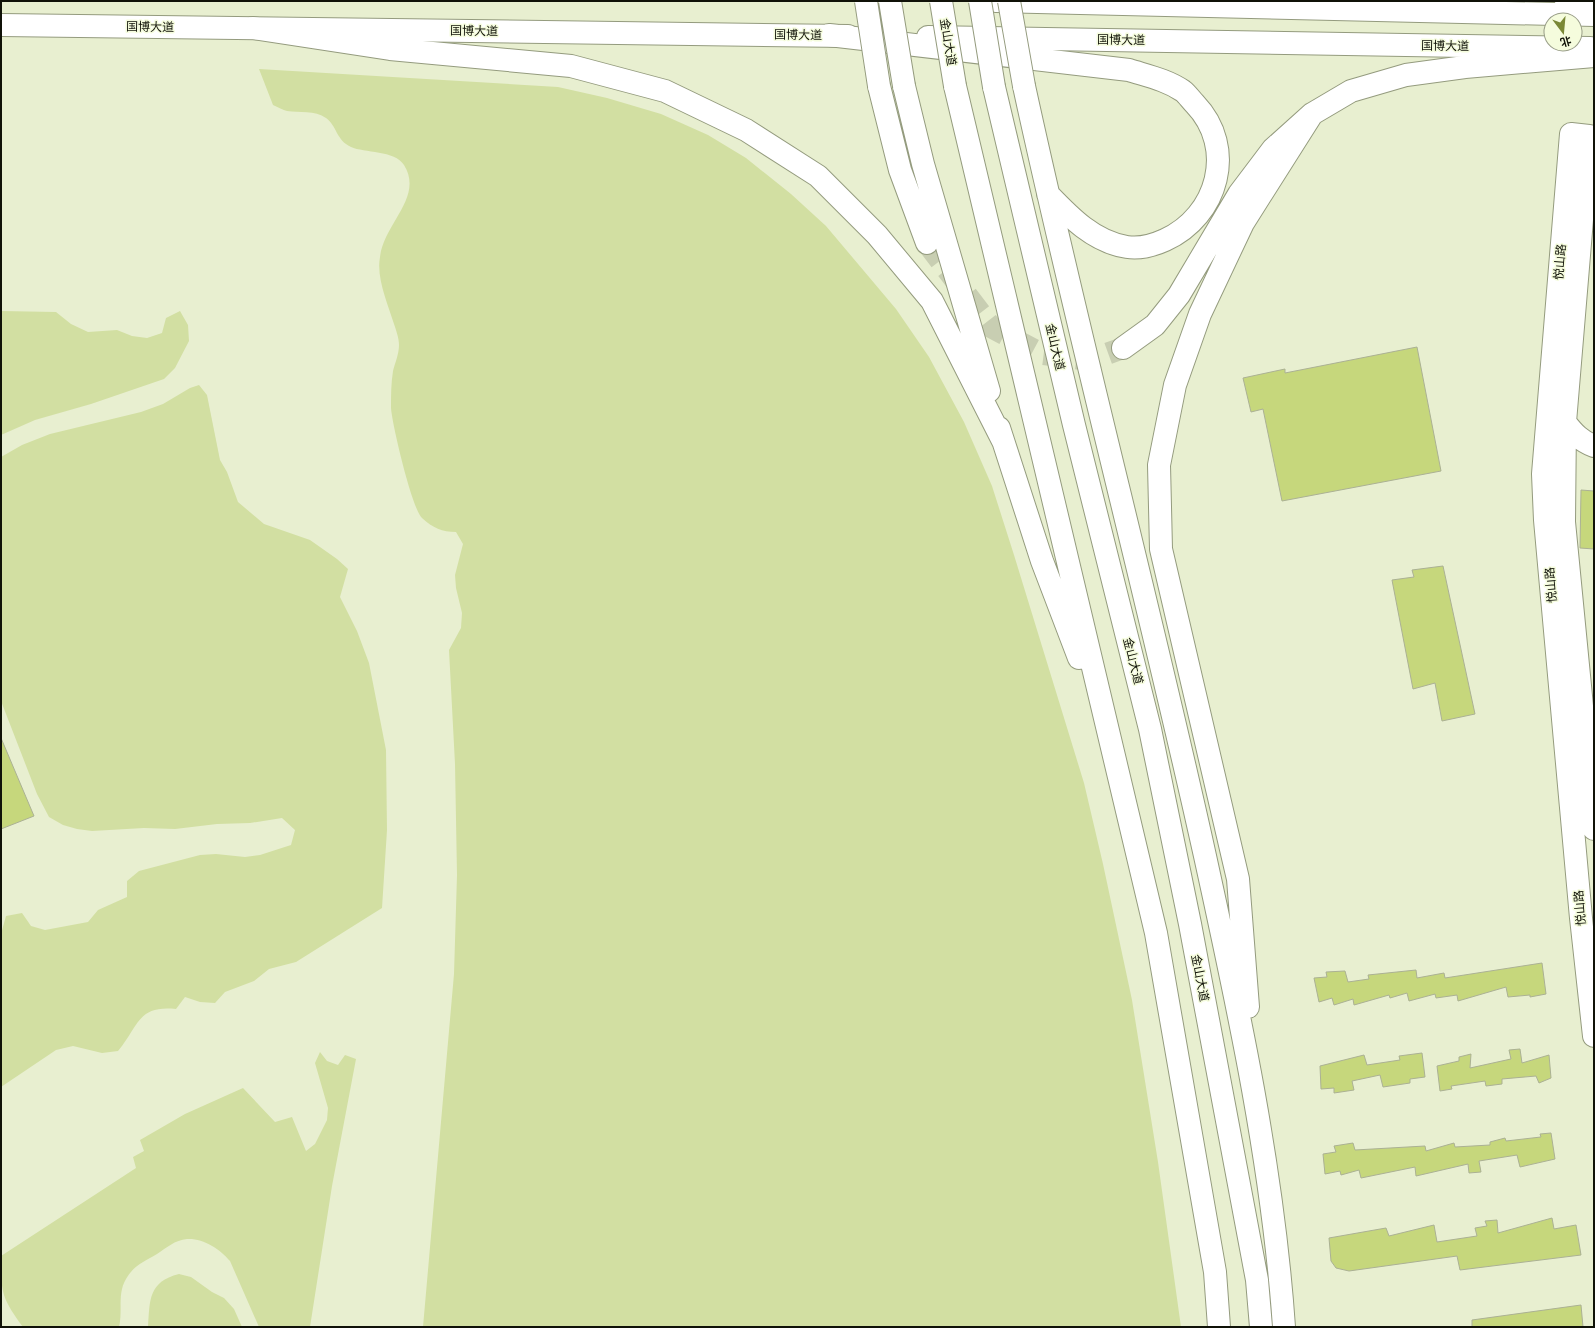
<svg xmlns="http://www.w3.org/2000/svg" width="1595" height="1328" viewBox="0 0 1595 1328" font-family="Jost,'Noto Sans SC',sans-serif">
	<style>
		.green { fill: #d2dfa2 }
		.building { fill: #c6d77c; stroke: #abb194 }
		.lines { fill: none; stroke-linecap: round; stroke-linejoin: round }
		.highway-tunnel { stroke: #c8ceb2; stroke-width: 22; stroke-dasharray: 22 11; stroke-linecap: butt }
		.secondary-casing { stroke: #949b7e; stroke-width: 24 }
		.primary-casing { stroke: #949b7e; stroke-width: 24 }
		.highway-casing { stroke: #949b7e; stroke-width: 24 }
		.secondary { stroke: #fff; stroke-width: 22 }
		.primary { stroke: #fff; stroke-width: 22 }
		.highway { stroke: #fff; stroke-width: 22 }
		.highway-bridge-casing { stroke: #949b7e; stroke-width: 24; stroke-linecap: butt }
		.highway-bridge { stroke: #fff; stroke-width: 22 }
		.labels { text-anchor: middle; stroke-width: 3; stroke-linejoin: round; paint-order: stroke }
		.street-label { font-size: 12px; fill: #101208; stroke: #f5fcdd }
	</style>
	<rect width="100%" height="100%" fill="#e8efd0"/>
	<path class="green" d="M 259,69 L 558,87 L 607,98 L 661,114 L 708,135 L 746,158 L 791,194 L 826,226 L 896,309 L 929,357 L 964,422 L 992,486 L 1014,555 L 1084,783 L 1103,864 L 1132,1000 L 1158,1162 L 1181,1327 L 423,1327 L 454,974 L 457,875 L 455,764 L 449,650 L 461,628 L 462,613 L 456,588 L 455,575 L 463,544 L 456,532 C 442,532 433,528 422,518 C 412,509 392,424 391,408 C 391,396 391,383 393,371 C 395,363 399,354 399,345 C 399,338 396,330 394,324 C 388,304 376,278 380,257 C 384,223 424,197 404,165 C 395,150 364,153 351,147 C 336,140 337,126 326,118 C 315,110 299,113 287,111 C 283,110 278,107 273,105 Z
		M 1,311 L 56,312 L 71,324 L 88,332 L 117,330 L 132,336 L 147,338 L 162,333 L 166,318 L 180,311 L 188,325 L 189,341 L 175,368 L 164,379 L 91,404 L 35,420 L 1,435 Z
		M 199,385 L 207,395 L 220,460 L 227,472 L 238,502 L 264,524 L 310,540 L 337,559 L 348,569 L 340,597 L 357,631 L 369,663 L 386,750 L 387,830 L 382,908 L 296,962 L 269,969 L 254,981 L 225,992 L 215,1003 L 200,1002 L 185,997 L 176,1009 C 137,1005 139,1026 118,1051 L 102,1053 L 73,1046 L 56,1050 L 1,1087 L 1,934 L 6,916 L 22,913 L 31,926 L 45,930 L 88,922 L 98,910 L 127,897 L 127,881 L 139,871 L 200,855 L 216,854 L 245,857 L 260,855 L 291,845 L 295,830 L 282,818 L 250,823 L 217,824 L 175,829 L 144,828 L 92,831 L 77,829 L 63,825 L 49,817 L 37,794 L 1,701 L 1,457 L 22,445 L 50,434 L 141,412 L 163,404 L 190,388 Z
		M 320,1052 L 327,1061 L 338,1065 L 345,1055 L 356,1059 L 332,1186 L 310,1327 L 259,1327 L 230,1261 C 220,1249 203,1238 187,1239 C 175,1240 166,1248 157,1254 C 144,1262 134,1265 126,1279 C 117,1294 123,1311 119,1327 L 23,1327 C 1,1297 1,1292 1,1256 L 136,1168 L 133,1157 L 144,1151 L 140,1140 L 185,1114 L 243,1088 L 275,1122 L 292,1117 L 306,1151 L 315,1144 L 327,1120 L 328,1108 L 315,1063 Z
		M 179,1274 L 191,1277 L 212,1292 L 224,1298 L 234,1309 L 242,1327 L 148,1327 C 150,1300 148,1282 179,1274 Z"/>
	<path class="building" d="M 1417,347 L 1441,471 L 1282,501 L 1263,409 L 1251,412 L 1243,378 L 1285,369 L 1285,373 Z
		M 1581,490 L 1594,491 L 1594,549 L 1580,548 Z
		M 1443,566 L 1475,714 L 1442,721 L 1435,683 L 1413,689 L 1392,580 L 1414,577 L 1412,570 Z
		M 1,738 L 34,816 L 1,829 Z
		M 1542,963 L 1546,994 L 1530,997 L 1530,995 L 1508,997 L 1506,987 L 1458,1001 L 1457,995 L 1436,998 L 1435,994 L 1409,1001 L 1407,993 L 1390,998 L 1389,995 L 1354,1005 L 1353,999 L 1334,1005 L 1332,998 L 1319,1002 L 1314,978 L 1327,977 L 1326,972 L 1345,971 L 1348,982 L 1369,979 L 1368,975 L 1416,970 L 1417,978 L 1444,973 L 1445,978 Z
		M 1520,1049 L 1522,1063 L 1549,1055 L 1551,1078 L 1539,1083 L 1536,1076 L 1502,1079 L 1502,1084 L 1486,1086 L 1485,1081 L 1451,1086 L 1452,1089 L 1440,1091 L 1437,1066 L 1459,1061 L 1459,1057 L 1471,1054 L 1470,1068 L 1511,1059 L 1509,1050 Z
		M 1422,1053 L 1425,1077 L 1410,1079 L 1410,1083 L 1383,1087 L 1380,1075 L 1352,1081 L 1354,1090 L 1334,1093 L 1334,1088 L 1321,1089 L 1320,1066 L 1364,1055 L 1367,1065 L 1400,1060 L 1399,1056 Z
		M 1551,1133 L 1555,1159 L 1520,1167 L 1517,1155 L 1479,1161 L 1481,1172 L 1469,1173 L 1468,1164 L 1416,1176 L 1415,1167 L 1361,1178 L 1359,1170 L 1341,1175 L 1340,1171 L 1325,1174 L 1323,1154 L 1336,1152 L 1334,1146 L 1353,1143 L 1355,1150 L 1425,1146 L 1426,1151 L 1454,1143 L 1455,1147 L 1490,1145 L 1490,1142 L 1505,1138 L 1506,1141 L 1541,1137 L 1540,1134 Z
		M 1552,1218 L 1554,1229 L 1576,1225 L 1581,1255 L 1460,1270 L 1457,1256 L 1349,1271 L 1336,1268 L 1331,1261 L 1329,1238 L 1386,1228 L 1389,1236 L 1434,1225 L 1437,1242 L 1477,1236 L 1475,1228 L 1487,1226 L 1485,1221 L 1497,1220 L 1498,1233 Z
		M 1581,1305 L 1583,1327 L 1472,1327 L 1472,1320 Z"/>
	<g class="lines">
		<path class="highway-tunnel" d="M 927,243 L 991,327 L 1042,354 L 1090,360 L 1123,348"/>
		<g class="secondary-casing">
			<path id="secondary" d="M 1565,422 C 1574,434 1581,441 1594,446
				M 1594,829 L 1564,522 L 1565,422 L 1589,136 L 1571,134 L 1543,474 L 1545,520 L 1581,918 L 1594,1036"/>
		</g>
		<g class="primary-casing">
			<path id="primary" d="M 996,1 L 1594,15
				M 1,25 L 848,36
				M 928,37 L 1590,48"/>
		</g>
		<g class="highway-casing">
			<path id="highway" d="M 1566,1 L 1594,7
				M 253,28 L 390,49 L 571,66 L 665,91 L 746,130 L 818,176 L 877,235 L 932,301 L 1003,441
				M 829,35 L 1129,70 C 1148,76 1167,80 1183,91 C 1187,94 1191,100 1195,104 C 1237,148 1218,216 1165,240 C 1154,245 1140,249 1127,247 C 1094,242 1070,217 1048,194
				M 879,86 L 900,170 L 927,243
				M 904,86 L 923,164 L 989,391
				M 955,86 L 1156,933 L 1215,1272 L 1219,1327
				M 1024,86 C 1080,344 1148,598 1205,856 C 1239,1011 1273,1168 1284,1327
				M 994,87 L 1074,425 L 1150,729 L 1190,924 L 1257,1280 L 1261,1327
				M 1123,348 L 1155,325 L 1179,295 L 1239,194 L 1273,149 L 1312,114 L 1351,91 L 1406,75 L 1465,67 L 1594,56
				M 999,428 L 1042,561 L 1079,658
				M 1248,1007 L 1238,879 L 1161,549 L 1159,465 L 1175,385 L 1200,314 L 1243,223 L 1312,114"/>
		</g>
		<use href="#secondary" class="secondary"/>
		<use href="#primary" class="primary"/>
		<use href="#highway" class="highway"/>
		<g class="highway-bridge-casing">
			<path id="highway-bridge" d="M 866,1 L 879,86
				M 890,1 L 904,86
				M 941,1 L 955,86
				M 980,1 L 994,87
				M 1009,1 L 1024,86"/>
		</g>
		<use href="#highway-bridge" class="highway-bridge"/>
	</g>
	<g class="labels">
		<g class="street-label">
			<text transform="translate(150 27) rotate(1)" y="4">国博大道</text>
			<text transform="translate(474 31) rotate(1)" y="4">国博大道</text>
			<text transform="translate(798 35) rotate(1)" y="4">国博大道</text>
			<text transform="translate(1121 40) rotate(1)" y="4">国博大道</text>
			<text transform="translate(948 42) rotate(81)" y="4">金山大道</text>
			<text transform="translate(1445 46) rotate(1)" y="4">国博大道</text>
			<text transform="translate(1560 262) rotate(-85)" y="4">悦山路</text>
			<text transform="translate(1055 347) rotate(77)" y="4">金山大道</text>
			<text transform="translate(1551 585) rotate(-95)" y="4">悦山路</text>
			<text transform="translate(1133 661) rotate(76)" y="4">金山大道</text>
			<text transform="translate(1580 908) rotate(-95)" y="4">悦山路</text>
			<text transform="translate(1200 978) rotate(79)" y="4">金山大道</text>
		</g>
	</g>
	<rect width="1595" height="1328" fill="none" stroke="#101208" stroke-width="4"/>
	<g transform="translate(1563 32) rotate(164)"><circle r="19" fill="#f5fcdd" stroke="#999e88"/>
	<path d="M0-3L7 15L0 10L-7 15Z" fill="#7a8836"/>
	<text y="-6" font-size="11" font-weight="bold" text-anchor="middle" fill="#101208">北</text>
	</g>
</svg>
